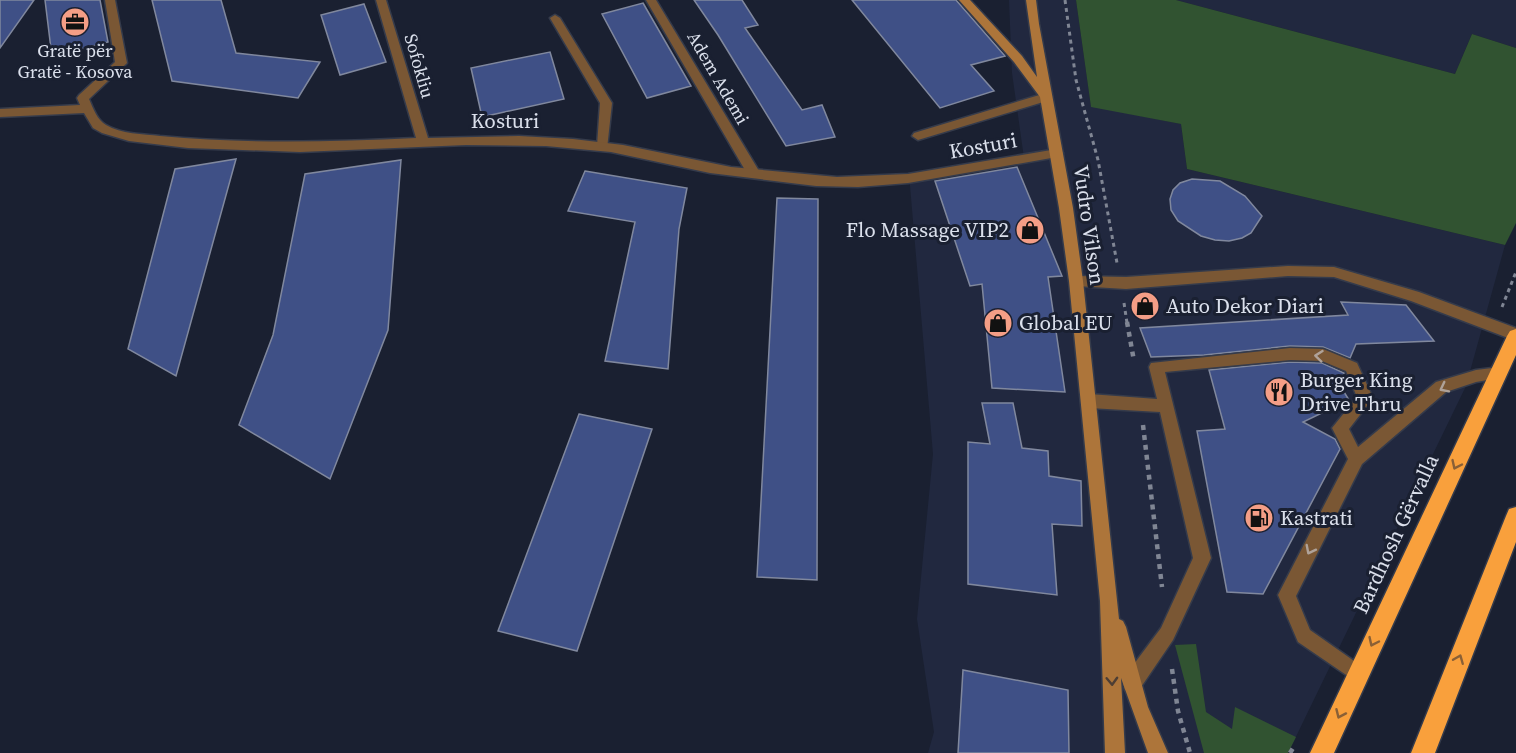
<svg xmlns="http://www.w3.org/2000/svg" width="1516" height="753" viewBox="0 0 1516 753" font-family="'Source Serif 4',serif">
	<style>
		.built { fill: #21283f }
		.green { fill: #315331 }
		.building { fill: #3f5086; stroke: #80889e; stroke-width: 1.5 }
		.lines { fill: none; stroke-linecap: round; stroke-linejoin: round }
		.lane-casing { stroke: #353b4b; stroke-width: 3 }
		.street-casing { stroke: #353b4b; stroke-width: 3 }
		.secondary-casing { stroke: #353b4b; stroke-width: 3 }
		.highway-casing { stroke: #353b4b; stroke-width: 3 }
		.path-far1 { stroke: #808694; stroke-width: 3; stroke-dasharray: 4 4; stroke-linecap: butt }
		.path { stroke: #808694; stroke-width: 4.5; stroke-dasharray: 5 5; stroke-linecap: butt }
		.lane { fill: #7a5734; fill-rule: evenodd }
		.street { fill: #7a5734; fill-rule: evenodd }
		.secondary { fill: #ad753a; fill-rule: evenodd }
		.highway { fill: #f9a03c; fill-rule: evenodd }
		.oneway { stroke: #afa299 }
		.oneway2 { stroke: #8a6036 }
		.oneway3 { stroke: #4d3e34 }
		.labels { text-anchor: middle; stroke-width: 6; stroke-linejoin: round; paint-order: stroke }
		.far-poi-label { font-size: 18px; fill: #dbe0ec; stroke: #1a2031 }
		.far-street-label { font-size: 18px; fill: #dbe0ec; stroke: #1a2031 }
		.street-label { font-size: 21px; fill: #dbe0ec; stroke: #1a2031 }
		.poi-label { font-size: 21px; fill: #dbe0ec; stroke: #1a2031; text-anchor: start }
	</style>
	<rect width="100%" height="100%" fill="#1a2031"/>
	<path class="built" d="M 1009,0 L 1076,0 L 1091,106 L 1181,124 L 1187,169 L 1505,245 L 1466,386 L 1288,753 L 928,753 L 934,732 L 917,619 L 933,454 L 909,174 L 1024,158 L 1012,73 Z
		M 1176,0 L 1516,0 L 1516,48 L 1472,34 L 1455,74 Z"/>
	<path class="green" d="M 1076,0 L 1176,0 L 1455,74 L 1472,34 L 1516,48 L 1516,223 L 1505,245 L 1187,169 L 1181,124 L 1091,107 Z
		M 1196,644 L 1206,712 L 1232,729 L 1235,707 L 1296,737 L 1288,753 L 1204,753 L 1175,645 Z"/>
	<path class="building" d="M 0,0 L 34,0 L 0,48 Z
		M 45,0 L 100,0 L 108,42 L 52,57 Z
		M 152,0 L 221,0 L 236,53 L 320,62 L 298,98 L 172,81 Z
		M 694,0 L 742,0 L 758,25 L 745,28 L 802,110 L 822,105 L 835,137 L 786,146 L 718,35 Z
		M 852,0 L 956,0 L 1005,56 L 971,65 L 994,91 L 940,108 Z
		M 643,3 L 691,86 L 647,98 L 602,14 Z
		M 364,4 L 386,62 L 340,75 L 321,15 Z
		M 550,52 L 564,99 L 482,117 L 471,68 Z
		M 236,159 L 176,376 L 128,349 L 175,169 Z
		M 401,160 L 388,330 L 330,479 L 239,425 L 273,335 L 305,174 Z
		M 1017,167 L 1062,276 L 1048,277 L 1065,392 L 992,388 L 982,284 L 970,286 L 935,181 Z
		M 585,171 L 687,188 L 679,229 L 668,369 L 605,361 L 635,222 L 568,211 Z
		M 1192,179 L 1220,181 L 1245,196 L 1262,216 L 1251,233 L 1242,238 L 1229,241 L 1215,240 L 1201,236 L 1178,221 L 1171,210 L 1170,199 L 1173,190 L 1180,183 Z
		M 777,198 L 818,199 L 817,580 L 757,577 Z
		M 1341,302 L 1406,305 L 1434,341 L 1356,344 L 1350,358 L 1323,347 L 1290,346 L 1204,355 L 1151,357 L 1140,328 L 1348,315 Z
		M 1290,362 L 1322,363 L 1344,373 L 1339,384 L 1349,400 L 1303,422 L 1335,439 L 1340,449 L 1263,594 L 1227,592 L 1197,431 L 1225,429 L 1209,370 Z
		M 982,403 L 1013,403 L 1022,448 L 1048,451 L 1049,476 L 1081,481 L 1082,526 L 1052,524 L 1057,595 L 968,584 L 968,442 L 990,444 Z
		M 579,414 L 652,429 L 577,651 L 498,631 Z
		M 963,670 L 1068,690 L 1069,753 L 958,753 Z"/>
	<g class="lines">
		<g class="lane-casing">
			<path id="lane" d="M 646,0 L 656,0 L 759,171 L 760,174 L 759,177 L 749,177 Z
				M 555,15 L 560,18 L 612,103 L 607,149 L 599,149 L 597,146 L 600,103 L 550,18 Z
				M 1046,93 L 1050,94 L 1050,100 L 918,140 L 912,136 L 914,133 Z
				M 1288,266 L 1334,267 L 1419,292 L 1516,328 L 1516,341 L 1411,301 L 1334,277 L 1288,276 L 1126,289 L 1076,286 L 1069,281 L 1076,276 L 1126,277 Z
				M 1290,348 L 1323,349 L 1357,363 L 1373,398 L 1349,429 L 1358,447 L 1436,382 L 1476,370 L 1500,367 L 1505,369 L 1507,373 L 1505,377 L 1476,382 L 1446,392 L 1362,464 L 1296,596 L 1310,630 L 1364,668 L 1367,674 L 1364,680 L 1358,683 L 1298,642 L 1278,595 L 1348,459 L 1332,428 L 1357,397 L 1346,371 L 1322,361 L 1290,360 L 1165,372 L 1211,558 L 1173,640 L 1139,690 L 1132,692 L 1125,690 L 1123,683 L 1125,676 L 1161,628 L 1193,558 L 1160,412 L 1089,408 L 1084,406 L 1081,401 L 1084,396 L 1089,394 L 1157,399 L 1149,367 L 1151,363 Z"/>
		</g>
		<g class="street-casing">
			<path id="street" d="M 105,0 L 115,0 L 127,63 L 89,99 C 93,108 97,120 106,125 C 121,134 143,134 160,136 C 246,144 329,142 416,138 L 376,0 L 386,0 L 428,138 L 519,136 L 573,139 L 623,145 L 731,167 L 837,177 L 908,174 L 1057,149 L 1063,153 L 1057,157 L 908,183 L 858,187 L 816,186 L 710,173 L 611,152 L 546,146 L 466,145 L 300,152 L 188,148 L 129,141 L 102,133 L 93,128 L 84,113 L 0,117 L 0,109 L 80,105 L 77,98 L 79,95 L 115,62 Z"/>
		</g>
		<g class="secondary-casing">
			<path id="secondary" d="M 959,0 L 970,0 L 1022,56 L 1037,77 L 1026,0 L 1036,0 L 1039,24 L 1073,208 L 1083,281 L 1119,619 L 1123,621 L 1126,627 L 1148,707 L 1168,753 L 1148,753 L 1121,678 L 1125,753 L 1105,753 L 1100,601 L 1069,281 L 1059,208 L 1040,97 L 1014,62 Z"/>
		</g>
		<g class="highway-casing">
			<path id="highway" d="M 1516,329 L 1516,355 L 1334,753 L 1310,753 L 1507,336 L 1510,331 Z
				M 1516,507 L 1516,542 L 1435,753 L 1411,753 L 1506,516 L 1509,509 Z"/>
		</g>
		<path class="path-far1" d="M 1065,0 L 1076,80 L 1098,160 L 1117,263
			M 1124,303 L 1127,323
			M 1502,307 L 1516,272"/>
		<path class="path" d="M 1127,322 L 1134,361
			M 1143,425 L 1162,587
			M 1172,669 L 1178,711 L 1190,753
			M 1290,753 L 1295,745"/>
		<use href="#lane" class="lane"/>
		<use href="#street" class="street"/>
		<use href="#secondary" class="secondary"/>
		<use href="#highway" class="highway"/>
	</g>
	<defs><path id="oneway-chevron" d="M-2-3.5L2.5 0L-2 3.5" fill="none" stroke-width="1.6" stroke-linecap="round" stroke-linejoin="round" transform="scale(1.5)"/></defs>
	<g class="oneway">
		<use href="#oneway-chevron" transform="translate(1319 356) rotate(-174)"/>
		<use href="#oneway-chevron" transform="translate(1444 388) rotate(153)"/>
		<use href="#oneway-chevron" transform="translate(1310 550) rotate(117)"/>
	</g>
	<g class="oneway2">
		<use href="#oneway-chevron" transform="translate(1456 465) rotate(115)"/>
		<use href="#oneway-chevron" transform="translate(1373 642) rotate(115)"/>
		<use href="#oneway-chevron" transform="translate(1459 659) rotate(-68)"/>
		<use href="#oneway-chevron" transform="translate(1340 714) rotate(114)"/>
	</g>
	<use class="oneway3" href="#oneway-chevron" transform="translate(1112 681) rotate(88)"/>
	<defs>
		<g id="office-disc" transform="scale(1.5)"><circle r="9.5" fill="#f49e86" stroke="#1a2031"/><path d="M-6-3h4V-5.5h4V-3h4V5H-6ZM-1-4.5V-3h2v-1.5ZM-6 0V1H6V0Z" fill="#111"/></g>
		<g id="shop-disc" transform="scale(1.5)"><circle r="9.5" fill="#f49e86" stroke="#1a2031"/><path d="M-5-2.5h2.3a2.7 3.5 0 0 1 5.4 0H5L5.5 6h-11ZM-1.5-2.5h3a1.5 2.3 0 0 0-3 0Z" fill="#111"/></g>
		<g id="restaurant-disc" transform="scale(1.5)"><circle r="9.5" fill="#f49e86" stroke="#1a2031"/><path d="M-5-6h1v4h1v-4h1v4h1v-4h1v5L-1.5 .5V6h-2V.5L-5-1ZM5-6V6H3V1.5H1.5Q1.5-4 5-6Z" fill="#111"/></g>
		<g id="fuel-disc" transform="scale(1.5)"><circle r="9.5" fill="#f49e86" stroke="#1a2031"/><path d="M-5.5-6h7V0h2V4h1.3V-2.5L3-4.5l.8-.8L6-3V5H2.5V1h-1V6h-7ZM-4.2-4.7v3.2H.2V-4.7Z" fill="#111"/></g>
	</defs>
	<g fill-rule="evenodd">
		<use href="#office-disc" x="75" y="22"/>
		<use href="#shop-disc" x="1030" y="230"/>
		<use href="#shop-disc" x="1145" y="306"/>
		<use href="#shop-disc" x="998" y="323"/>
		<use href="#restaurant-disc" x="1279" y="392"/>
		<use href="#fuel-disc" x="1259" y="518"/>
	</g>
	<g class="labels">
		<g class="far-poi-label">
			<text x="75" y="57">Gratë për<tspan x="75" dy="21">Gratë - Kosova</tspan></text>
		</g>
		<g class="far-street-label">
			<text transform="translate(419 66) rotate(74)" y="6">Sofokliu</text>
			<text transform="translate(718 78) rotate(60)" y="6">Adem Ademi</text>
		</g>
		<g class="street-label">
			<text x="505" y="128">Kosturi</text>
			<text transform="translate(983 146) rotate(-10)" y="7">Kosturi</text>
			<text transform="translate(1089 225) rotate(82)" y="7">Vudro Vilson</text>
			<text transform="translate(1396 534) rotate(-65)" y="7">Bardhosh Gërvalla</text>
		</g>
		<g class="poi-label">
			<text x="1009" y="237" text-anchor="end">Flo Massage VIP2</text>
			<text x="1166" y="313">Auto Dekor Diari</text>
			<text x="1019" y="330">Global EU</text>
			<text x="1300" y="387">Burger King<tspan x="1300" dy="24">Drive Thru</tspan></text>
			<text x="1280" y="525">Kastrati</text>
		</g>
	</g>
</svg>
